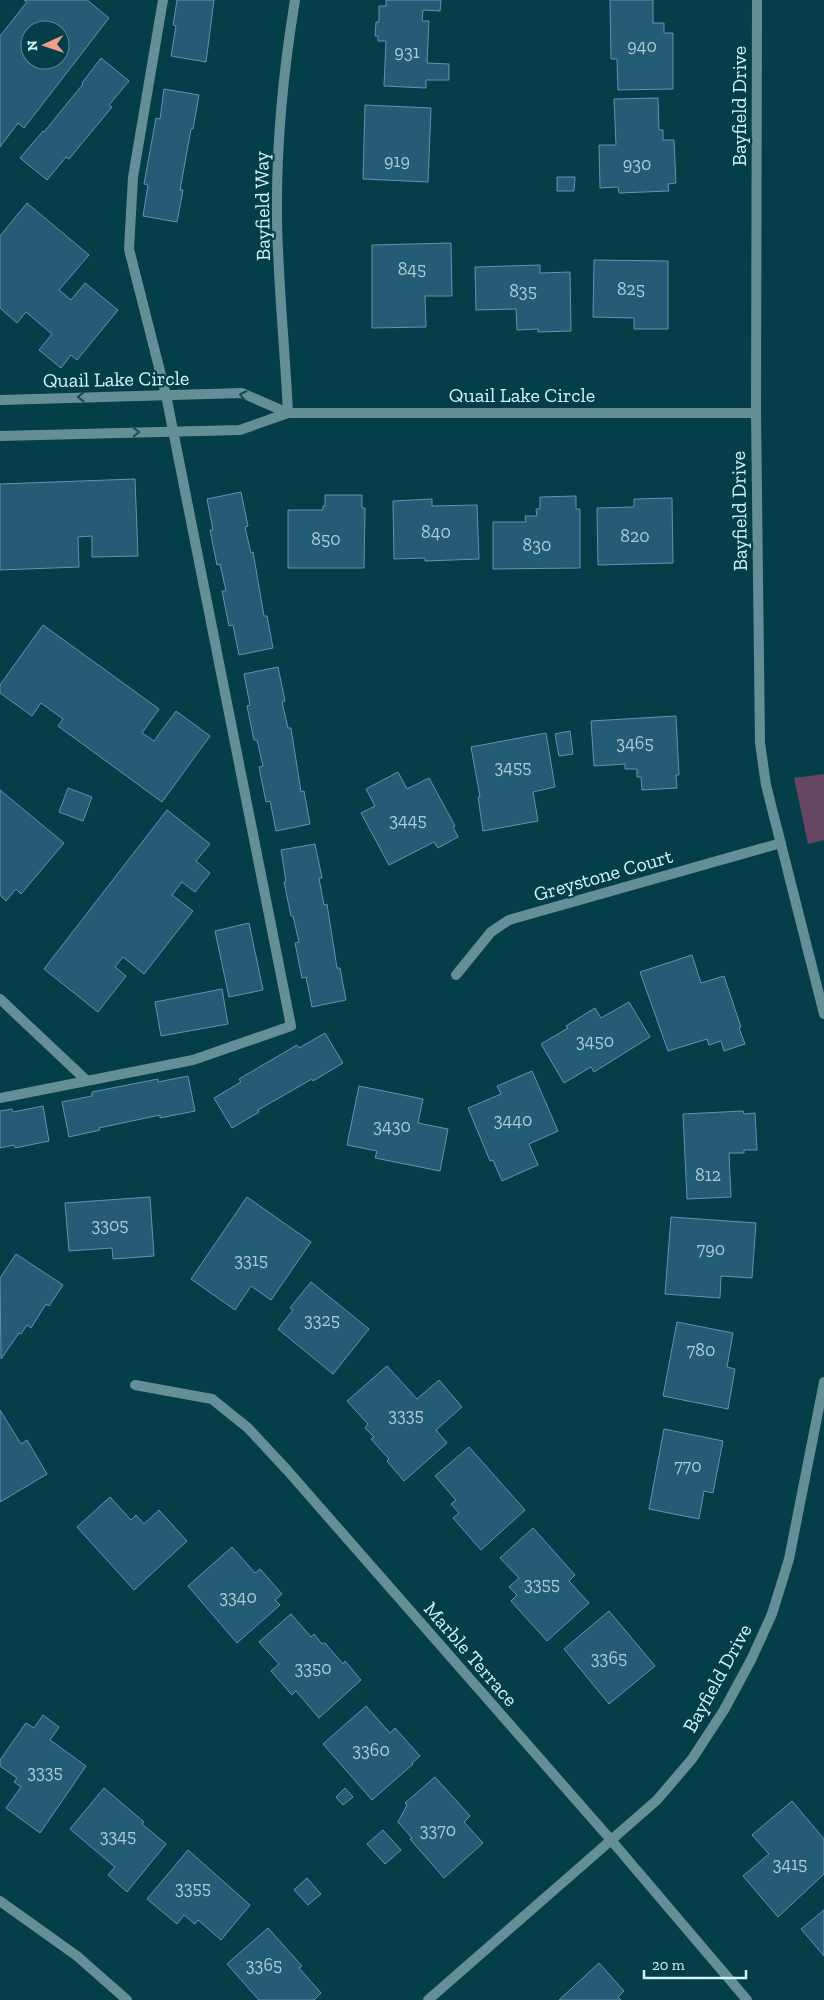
<svg xmlns="http://www.w3.org/2000/svg" width="824" height="2000" viewBox="0 0 824 2000" font-family="'Zilla Slab',serif">
	<style>
		.green { fill: #674663 }
		.building { fill: #245b75; stroke: #5f95b1; fill-rule: evenodd }
		.lines { fill: none; stroke-linecap: round; stroke-linejoin: round }
		.lane { stroke: #658f97; stroke-width: 10 }
		.street { stroke: #658f97; stroke-width: 10 }
		.oneway { stroke: #134b55 }
		.labels { text-anchor: middle; stroke-width: 4.5; stroke-linejoin: round; paint-order: stroke }
		.number-label { font-size: 18px; fill: #a6cdd9 }
		.street-label { font-size: 20px; fill: #d2f3fa; stroke: #043f49 }
	</style>
	<rect width="100%" height="100%" fill="#043f49"/>
	<path class="green" d="M 824,774 L 824,840 L 808,844 L 794,778 Z"/>
	<path class="building" d="M 24,0 L 87,0 L 109,18 L 24,128 L 18,123 L 0,147 L 0,36 L 27,2 ZM 30,30 L 60,30 L 60,60 L 30,60 Z
		M 177,0 L 214,0 L 206,62 L 171,56 L 176,26 L 173,25 Z
		M 386,0 L 441,0 L 440,11 L 423,10 L 422,21 L 429,21 L 427,63 L 449,64 L 449,80 L 426,80 L 426,88 L 384,86 L 386,41 L 378,41 L 378,36 L 375,36 L 376,22 L 379,22 L 379,6 L 386,6 Z
		M 610,0 L 653,0 L 653,23 L 664,23 L 664,33 L 673,33 L 673,89 L 618,90 L 617,59 L 611,59 Z
		M 101,58 L 129,81 L 109,105 L 112,107 L 69,159 L 66,157 L 47,180 L 20,158 L 43,131 L 44,132 L 83,84 L 82,83 Z
		M 164,89 L 199,95 L 193,129 L 191,129 L 180,190 L 183,190 L 177,222 L 143,216 L 148,185 L 144,184 L 156,118 L 160,119 Z
		M 658,98 L 659,130 L 663,130 L 663,140 L 674,140 L 676,183 L 668,184 L 669,191 L 619,193 L 618,187 L 600,188 L 599,145 L 616,145 L 614,99 Z
		M 365,105 L 431,108 L 428,182 L 363,179 Z
		M 557,177 L 575,177 L 574,191 L 557,191 Z
		M 27,203 L 89,255 L 59,290 L 71,300 L 85,283 L 118,310 L 77,360 L 71,355 L 61,368 L 39,350 L 52,334 L 26,312 L 17,323 L 0,308 L 0,236 Z
		M 451,243 L 452,296 L 425,296 L 426,327 L 372,328 L 372,245 Z
		M 594,260 L 668,261 L 668,329 L 634,329 L 634,318 L 593,317 Z
		M 540,265 L 540,273 L 570,272 L 571,331 L 538,332 L 538,329 L 517,330 L 516,309 L 476,310 L 475,267 Z
		M 135,479 L 138,556 L 92,557 L 92,536 L 78,537 L 79,567 L 0,570 L 0,484 Z
		M 241,492 L 248,526 L 245,527 L 251,553 L 253,552 L 264,616 L 267,616 L 273,648 L 239,655 L 233,625 L 229,626 L 222,591 L 226,591 L 220,564 L 217,565 L 210,530 L 213,530 L 207,499 Z
		M 325,495 L 362,495 L 362,508 L 365,508 L 364,568 L 288,568 L 288,510 L 323,510 L 323,506 L 325,506 Z
		M 576,496 L 576,509 L 580,509 L 580,568 L 493,569 L 493,522 L 526,522 L 525,516 L 537,516 L 536,509 L 540,509 L 540,497 Z
		M 672,498 L 673,563 L 598,565 L 597,508 L 634,507 L 634,499 Z
		M 432,499 L 432,506 L 477,505 L 479,559 L 425,561 L 425,558 L 394,559 L 393,501 Z
		M 43,625 L 159,709 L 142,733 L 154,741 L 176,711 L 210,736 L 162,802 L 58,726 L 63,719 L 41,703 L 32,716 L 0,693 L 0,685 Z
		M 278,667 L 285,701 L 282,702 L 288,728 L 291,728 L 301,792 L 304,791 L 310,824 L 276,831 L 270,801 L 266,802 L 259,767 L 263,766 L 257,740 L 254,740 L 247,706 L 250,705 L 244,674 Z
		M 676,716 L 679,775 L 676,775 L 677,788 L 642,790 L 641,777 L 637,777 L 637,769 L 625,769 L 625,764 L 594,766 L 591,721 Z
		M 570,731 L 573,754 L 559,756 L 555,734 Z
		M 546,733 L 555,787 L 533,792 L 538,821 L 483,831 L 478,797 L 480,797 L 471,747 Z
		M 398,772 L 407,789 L 429,778 L 455,826 L 453,827 L 458,837 L 438,848 L 434,842 L 389,865 L 361,813 L 375,806 L 366,789 Z
		M 68,788 L 92,797 L 83,821 L 59,812 Z
		M 0,790 L 64,843 L 21,894 L 16,889 L 6,901 L 0,895 Z
		M 167,810 L 210,844 L 196,861 L 210,873 L 195,892 L 182,882 L 172,895 L 193,911 L 144,974 L 123,957 L 115,967 L 126,976 L 98,1012 L 44,969 Z
		M 315,844 L 322,878 L 319,878 L 324,905 L 327,904 L 337,968 L 340,968 L 346,1000 L 312,1007 L 306,977 L 302,978 L 295,943 L 299,942 L 293,916 L 291,916 L 284,882 L 286,881 L 281,850 Z
		M 249,923 L 263,990 L 229,997 L 215,931 Z
		M 692,955 L 701,983 L 724,976 L 741,1027 L 739,1028 L 745,1044 L 724,1051 L 721,1041 L 709,1045 L 707,1039 L 668,1051 L 640,972 Z
		M 222,989 L 228,1024 L 161,1036 L 155,1002 Z
		M 629,1002 L 650,1037 L 594,1072 L 591,1067 L 564,1083 L 541,1044 L 568,1028 L 566,1026 L 595,1008 L 601,1018 Z
		M 325,1033 L 343,1063 L 313,1081 L 312,1079 L 258,1110 L 259,1112 L 232,1128 L 214,1098 L 241,1082 L 239,1079 L 297,1045 L 299,1048 Z
		M 532,1071 L 558,1131 L 529,1144 L 538,1165 L 502,1181 L 493,1160 L 490,1161 L 468,1108 L 501,1094 L 497,1086 Z
		M 188,1076 L 195,1111 L 160,1118 L 160,1115 L 99,1128 L 100,1130 L 69,1137 L 62,1102 L 92,1096 L 92,1092 L 158,1079 L 158,1082 Z
		M 359,1086 L 423,1099 L 418,1123 L 448,1129 L 440,1171 L 375,1158 L 377,1151 L 347,1145 Z
		M 43,1106 L 49,1141 L 15,1148 L 14,1145 L 0,1148 L 0,1111 L 12,1109 L 13,1112 Z
		M 743,1111 L 744,1114 L 755,1113 L 757,1150 L 744,1150 L 744,1153 L 729,1153 L 731,1197 L 687,1199 L 683,1114 Z
		M 150,1197 L 154,1256 L 113,1259 L 112,1248 L 69,1251 L 65,1203 Z
		M 247,1197 L 311,1242 L 271,1300 L 251,1286 L 235,1310 L 191,1279 Z
		M 671,1217 L 756,1223 L 752,1278 L 721,1276 L 720,1298 L 665,1294 Z
		M 16,1254 L 63,1285 L 49,1306 L 46,1304 L 31,1328 L 27,1325 L 21,1334 L 19,1333 L 1,1359 L 0,1278 Z
		M 311,1282 L 369,1329 L 333,1374 L 278,1329 L 293,1310 L 290,1308 Z
		M 677,1322 L 733,1333 L 727,1367 L 735,1369 L 728,1409 L 663,1396 Z
		M 387,1366 L 417,1399 L 439,1380 L 462,1407 L 436,1430 L 447,1443 L 404,1481 L 387,1461 L 389,1459 L 371,1439 L 374,1437 L 365,1428 L 368,1424 L 347,1401 Z
		M 0,1410 L 21,1444 L 27,1440 L 47,1474 L 0,1502 Z
		M 664,1429 L 723,1441 L 713,1493 L 704,1491 L 699,1519 L 649,1509 Z
		M 469,1447 L 525,1510 L 481,1550 L 453,1518 L 459,1513 L 451,1504 L 456,1500 L 435,1476 Z
		M 110,1497 L 131,1520 L 136,1515 L 144,1524 L 159,1510 L 187,1541 L 134,1590 L 77,1527 Z
		M 533,1528 L 575,1575 L 569,1581 L 589,1603 L 547,1641 L 511,1601 L 517,1595 L 509,1587 L 519,1578 L 500,1558 Z
		M 232,1547 L 255,1573 L 260,1569 L 282,1594 L 275,1600 L 280,1605 L 237,1643 L 188,1586 Z
		M 609,1611 L 655,1666 L 609,1704 L 564,1649 Z
		M 291,1614 L 311,1637 L 314,1634 L 322,1644 L 325,1643 L 343,1664 L 345,1661 L 361,1680 L 319,1718 L 296,1691 L 292,1695 L 271,1671 L 279,1664 L 259,1642 Z
		M 366,1706 L 390,1733 L 395,1728 L 420,1756 L 412,1763 L 413,1764 L 372,1800 L 323,1744 Z
		M 43,1715 L 59,1727 L 50,1740 L 86,1766 L 40,1833 L 6,1808 L 21,1787 L 14,1782 L 17,1778 L 0,1766 L 0,1760 L 26,1723 L 34,1728 Z
		M 435,1777 L 470,1816 L 464,1822 L 483,1843 L 444,1878 L 410,1839 L 412,1838 L 398,1822 L 407,1805 L 405,1803 Z
		M 104,1788 L 144,1822 L 142,1824 L 166,1844 L 127,1892 L 108,1875 L 115,1867 L 70,1829 Z
		M 345,1788 L 353,1797 L 343,1805 L 336,1797 Z
		M 792,1801 L 824,1839 L 824,1874 L 778,1917 L 743,1876 L 769,1854 L 752,1835 Z
		M 383,1830 L 401,1850 L 385,1864 L 367,1844 Z
		M 188,1850 L 250,1905 L 221,1940 L 198,1920 L 195,1924 L 184,1915 L 177,1924 L 147,1899 Z
		M 307,1878 L 321,1894 L 308,1905 L 294,1890 Z
		M 824,1910 L 824,1956 L 801,1929 Z
		M 268,1928 L 302,1966 L 299,1968 L 321,1993 L 314,2000 L 259,2000 L 227,1964 Z
		M 599,1963 L 624,1991 L 618,1997 L 621,2000 L 559,2000 Z"/>
	<g class="lines">
		<path class="lane" d="M 0,999 L 86,1080
			M 0,1098 L 193,1060 L 291,1026 L 166,395 L 129,249 L 133,177 L 163,0"/>
		<path class="street" d="M 757,0 L 756,413 L 760,743 L 766,785 L 824,1014
			M 0,400 L 242,393 L 288,413
			M 288,413 C 285,348 278,284 277,219 C 276,146 283,73 295,0
			M 0,436 L 240,430 L 288,413 L 756,413
			M 456,975 L 491,932 L 509,920 L 781,843
			M 135,1385 L 212,1399 L 248,1428 L 287,1470 L 611,1840 L 747,2000
			M 0,1901 L 77,1956 L 127,2000
			M 428,2000 L 657,1800 L 692,1759 L 724,1710 L 751,1660 L 772,1614 L 789,1559 L 824,1382"/>
	</g>
	<defs><path id="oneway-chevron" d="M-2-3.5L2.5 0L-2 3.5" fill="none" stroke-width="1.6" stroke-linecap="round" stroke-linejoin="round" transform="scale(1.25)"/></defs>
	<g class="oneway">
		<use href="#oneway-chevron" transform="translate(243 395) rotate(-168)"/>
		<use href="#oneway-chevron" transform="translate(81 397) rotate(179)"/>
		<use href="#oneway-chevron" transform="translate(136 432) rotate(-1)"/>
	</g>
	<g class="labels">
		<g class="number-label">
			<text x="642" y="52">940</text>
			<text x="407" y="58">931</text>
			<text x="397" y="167">919</text>
			<text x="637" y="170">930</text>
			<text x="412" y="275">845</text>
			<text x="631" y="295">825</text>
			<text x="523" y="297">835</text>
			<text x="436" y="538">840</text>
			<text x="635" y="542">820</text>
			<text x="326" y="545">850</text>
			<text x="537" y="551">830</text>
			<text x="635" y="749">3465</text>
			<text x="513" y="773">3455</text>
			<text x="408" y="826">3445</text>
			<text x="595" y="1047">3450</text>
			<text x="513" y="1126">3440</text>
			<text x="392" y="1132">3430</text>
			<text x="708" y="1181">812</text>
			<text x="110" y="1231">3305</text>
			<text x="711" y="1255">790</text>
			<text x="251" y="1266">3315</text>
			<text x="322" y="1326">3325</text>
			<text x="701" y="1356">780</text>
			<text x="406" y="1421">3335</text>
			<text x="688" y="1472">770</text>
			<text x="542" y="1590">3355</text>
			<text x="238" y="1603">3340</text>
			<text x="609" y="1664">3365</text>
			<text x="313" y="1674">3350</text>
			<text x="371" y="1756">3360</text>
			<text x="45" y="1778">3335</text>
			<text x="438" y="1836">3370</text>
			<text x="118" y="1842">3345</text>
			<text x="790" y="1870">3415</text>
			<text x="193" y="1894">3355</text>
			<text x="264" y="1971">3365</text>
		</g>
		<g class="street-label">
			<text transform="translate(739 106) rotate(-90)" y="7">Bayfield Drive</text>
			<text transform="translate(262 206) rotate(-91)" y="7">Bayfield Way</text>
			<text transform="translate(116 379) rotate(-1)" y="7">Quail Lake Circle</text>
			<text x="522" y="402">Quail Lake Circle</text>
			<text transform="translate(739 511) rotate(-91)" y="7">Bayfield Drive</text>
			<text transform="translate(603 875) rotate(-16)" y="7">Greystone Court</text>
			<text transform="translate(471 1654) rotate(49)" y="7">Marble Terrace</text>
			<text transform="translate(717 1678) rotate(-61)" y="7">Bayfield Drive</text>
		</g>
	</g>
	<g transform="translate(45 45) rotate(267)"><circle r="24" fill="#043f49" stroke="#568790"/>
	<path d="M0-4L9 19L0 12L-9 19Z" fill="#f49d8c"/>
	<text y="-8" font-size="14" font-weight="bold" text-anchor="middle" fill="#d2f3fa">N</text>
	</g>
	<path d="M644 1970v8h102v-8" fill="none" stroke="#d2f3fa" stroke-width="2.5"/>
	<text x="652" y="1970" font-size="15" fill="#d2f3fa" stroke="#043f49" stroke-width="4" paint-order="stroke">20 m</text>
</svg>
